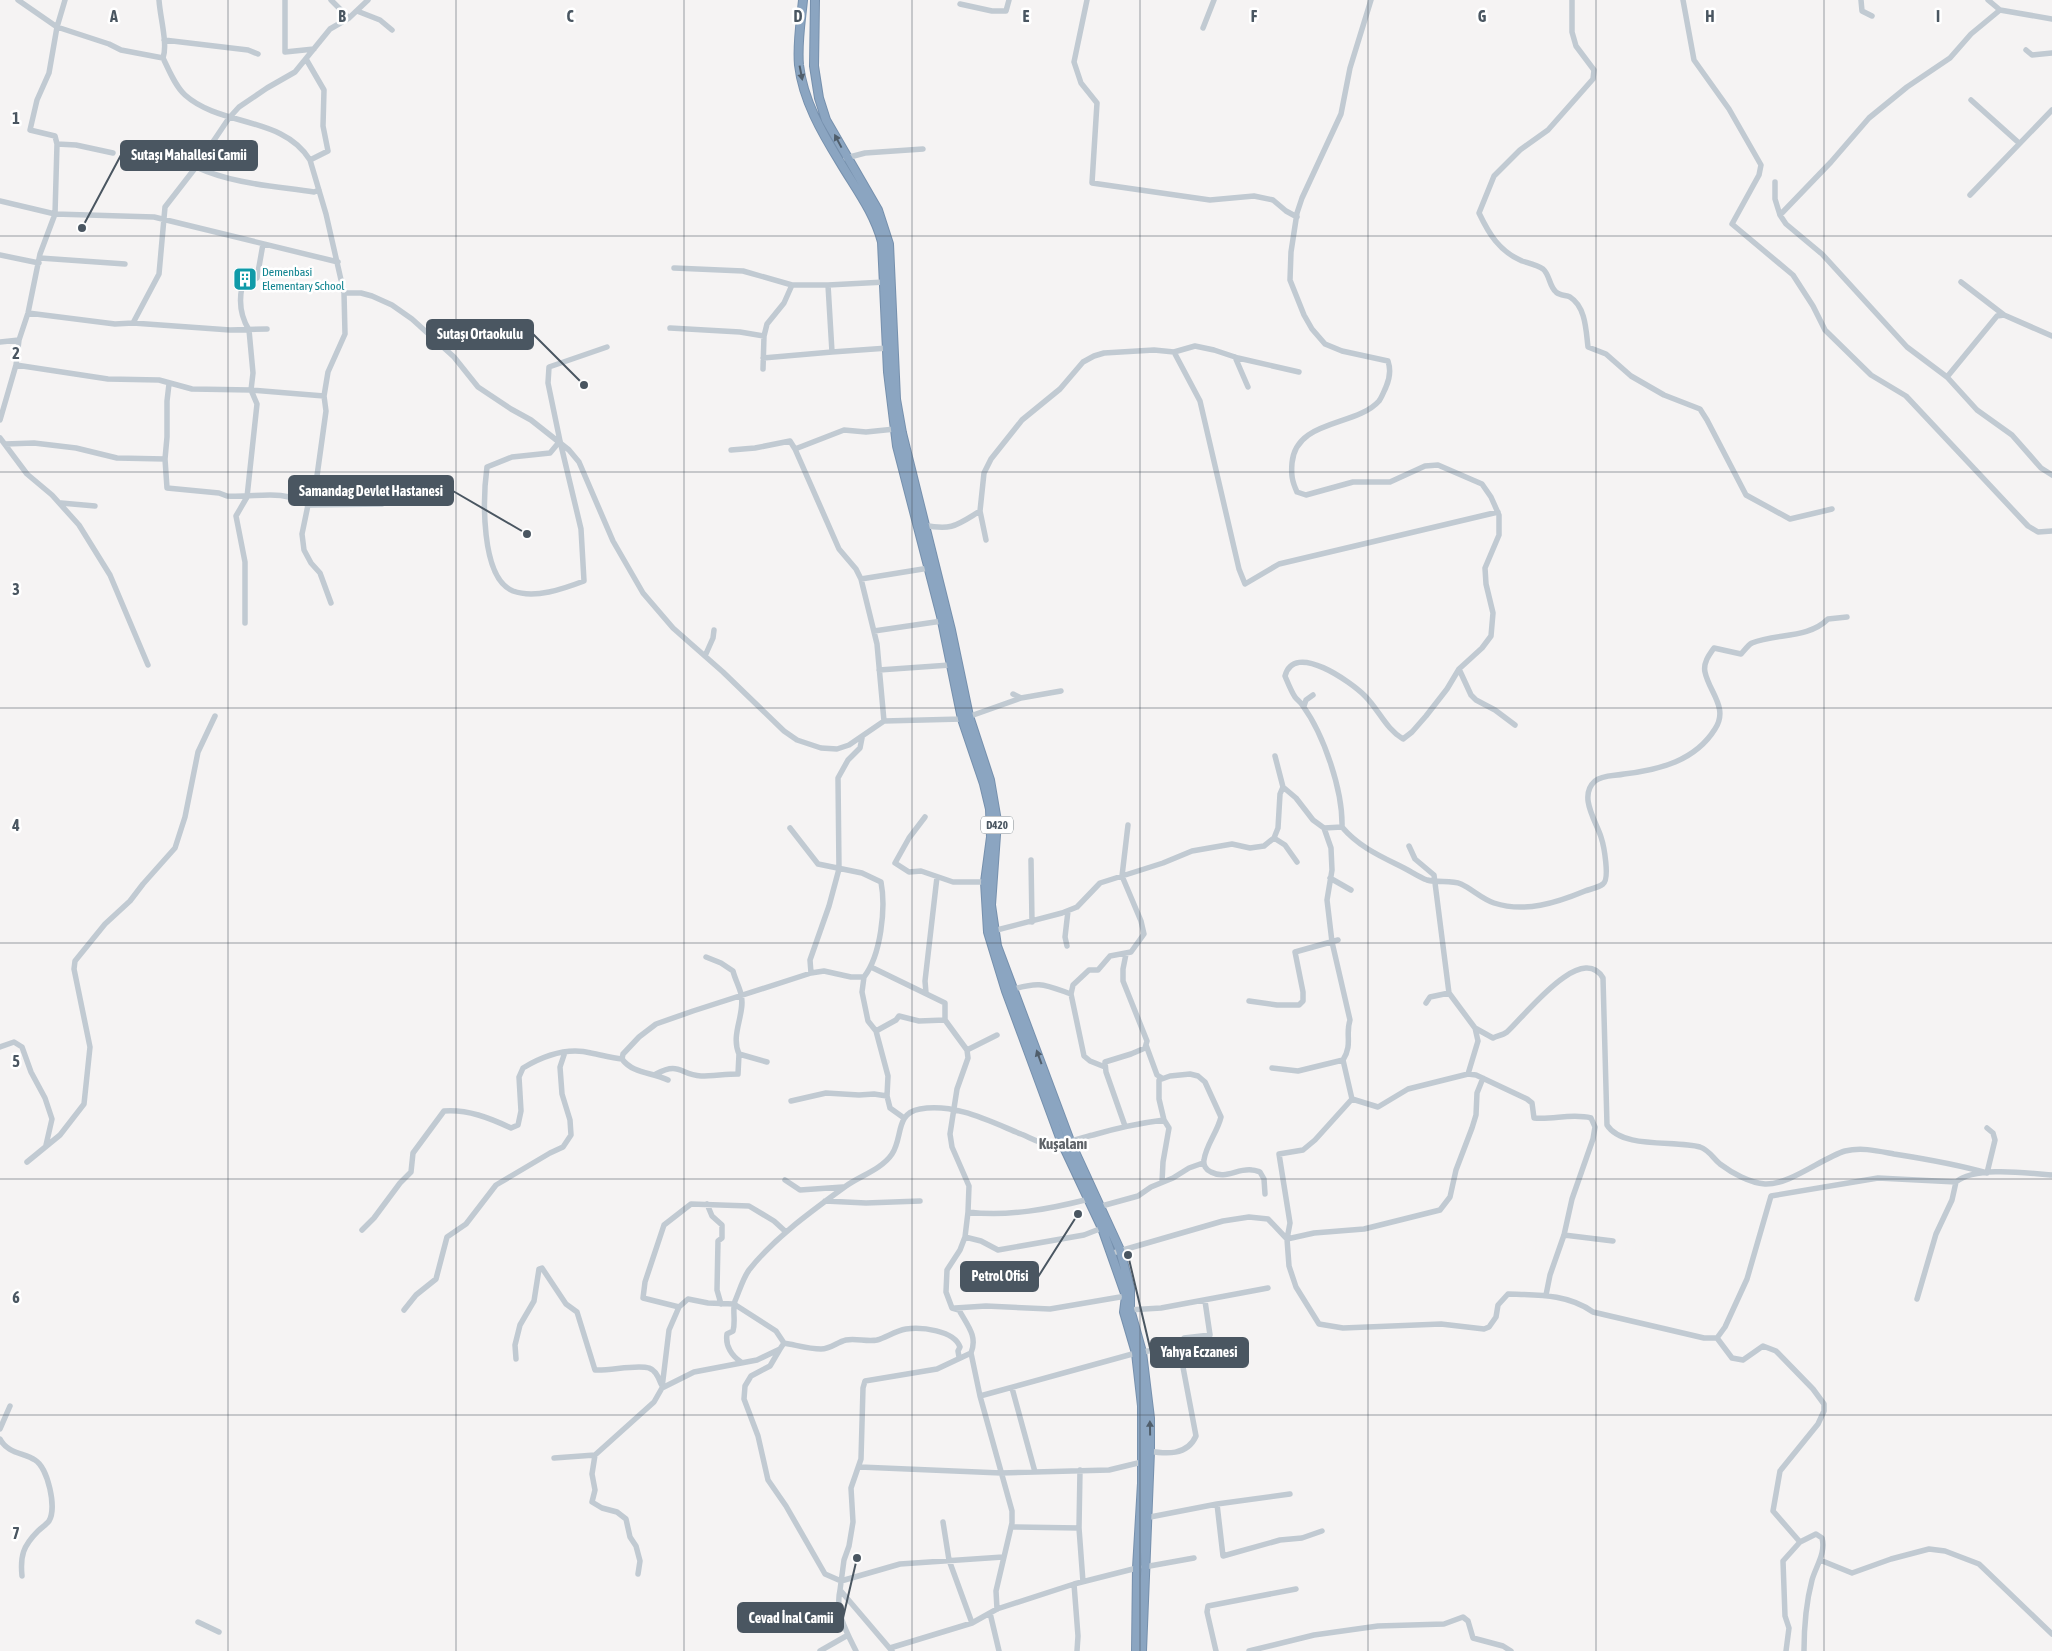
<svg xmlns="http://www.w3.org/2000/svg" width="2052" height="1651" viewBox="0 0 2052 1651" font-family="'Asap Condensed',sans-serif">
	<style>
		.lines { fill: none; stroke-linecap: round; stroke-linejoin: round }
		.highway-casing { stroke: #7690ad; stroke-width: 10 }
		.minor { stroke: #c1cad2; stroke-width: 5.5 }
		.highway { stroke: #8ba5c1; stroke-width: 8 }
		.oneway { fill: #505e6b }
		.grid { fill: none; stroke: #4a5661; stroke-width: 1; stroke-opacity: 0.55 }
		.labels { text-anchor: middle; stroke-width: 5; stroke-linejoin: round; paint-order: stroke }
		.shield { fill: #fff; stroke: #808990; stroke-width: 1 }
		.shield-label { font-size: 11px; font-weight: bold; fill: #4a5661 }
		.culture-label { font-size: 12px; fill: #0d838f; stroke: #fff; text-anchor: start }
		.quarter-label { font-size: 15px; font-weight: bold; fill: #5f6368; stroke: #fff }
		.grid-label { font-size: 16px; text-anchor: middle; font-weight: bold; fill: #4a5661; stroke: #fff; stroke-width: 5; stroke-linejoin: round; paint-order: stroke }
		.leader { fill: none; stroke: #4a5661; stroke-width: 2 }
		.callout-dot { fill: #4a5661; stroke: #fff; stroke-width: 2 }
		.callout { fill: #4a5661; stroke: #4a5661; stroke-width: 2 }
		.callout-label { font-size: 14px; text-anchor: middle; font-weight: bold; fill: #fff }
	</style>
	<rect width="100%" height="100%" fill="#f5f3f3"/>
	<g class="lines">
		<g class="highway-casing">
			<path id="highway" d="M 803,0 C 801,21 797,43 799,65 C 803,100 822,133 840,162 C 856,189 874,212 882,242 L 888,372 L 897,446 L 941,616 L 962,719 L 984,784 L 990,809 L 991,837 L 985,882 L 988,932 L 1006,991 L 1062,1143 L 1102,1228 L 1126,1296 L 1124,1312 L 1136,1353 L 1142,1406 L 1142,1483 L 1137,1568 L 1136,1651
				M 815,0 L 814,66 L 819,98 L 826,120 L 878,210 L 889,244 L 896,399 L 902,433 L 951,630 L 969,716 L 990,780 L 997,821 L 991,905 L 997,946 L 1070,1141 L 1120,1250 L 1130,1288 L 1130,1309 L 1142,1352 L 1150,1418 L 1150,1451 L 1142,1651"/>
		</g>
		<path class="minor" d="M 65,0 L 57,27 L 109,44 L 121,50 L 163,58
			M 159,0 C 160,17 168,44 163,58 C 169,70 175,86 185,95 C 221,127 283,116 310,160 L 326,214 L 344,293 L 345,334 L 328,372 L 324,396 L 326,411 L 316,483 L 308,505 L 302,534 L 304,550 L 311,563 L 320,573 L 331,603
			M 285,0 L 285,52 L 314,49
			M 331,0 L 349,18
			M 1087,0 L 1074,62 L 1081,83 L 1097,103 L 1092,183 L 1210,200 L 1254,196 L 1273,200 L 1286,211 L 1297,217
			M 1371,0 L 1350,68 L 1341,114 L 1302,198 L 1297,213 L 1291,252 L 1290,280 L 1304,315 L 1312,329 L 1325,344 L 1342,351 L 1388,361 C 1391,370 1390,378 1386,387 C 1384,391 1382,397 1379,401 C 1356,427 1296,419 1292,463 C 1291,475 1292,481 1297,492 L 1306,495 L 1353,482 L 1390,482 L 1425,466 L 1438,465 L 1482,484 L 1491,497 L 1499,515 L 1499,535 L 1485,568 L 1486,584 L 1493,613 L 1491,636 L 1482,648 L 1459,669 L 1447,689 L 1426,716 L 1412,732 L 1403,739 C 1386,729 1379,710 1365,696 C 1351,682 1294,641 1285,676 C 1288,683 1291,691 1295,697 C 1297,700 1301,702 1303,706 C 1324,735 1343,791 1342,827 C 1359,847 1380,856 1404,868 C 1412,872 1419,877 1427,880 C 1438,883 1451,880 1461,884 C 1472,889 1482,899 1494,903 C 1525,913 1556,903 1585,891 C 1590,889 1598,888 1603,884 C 1610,879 1604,846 1601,837 C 1596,821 1578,796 1595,781 C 1602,775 1615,776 1624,774 C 1659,770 1695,761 1715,729 C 1729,708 1709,692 1705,672 C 1703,663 1709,655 1714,648 L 1741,654 C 1744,651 1748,645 1752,643 C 1776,633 1808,639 1828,619 L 1847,617
			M 1572,0 L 1572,32 L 1576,46 L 1594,70 L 1593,79 L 1548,130 L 1520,150 L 1494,176 L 1479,213 C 1489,234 1499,251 1522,261 C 1528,263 1537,265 1543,269 C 1550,275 1549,286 1556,292 C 1560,296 1566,295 1570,297 C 1586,307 1586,331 1588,347 L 1606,354 L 1631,376 L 1664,395 L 1700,409 L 1707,420 L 1746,495 L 1790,519 L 1832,509
			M 1683,0 L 1694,60 L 1729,109 L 1761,165 L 1759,175 L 1732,224 L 1793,275 L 1813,306 L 1825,330 L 1871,375 L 1906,396 L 2028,526 L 2038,532 L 2052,531
			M 1861,0 L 1862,11 L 1872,16
			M 1988,0 L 2000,10 L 2052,19
			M 960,4 L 992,11 L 1006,11 L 1009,0
			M 357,11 L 380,20 L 392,30
			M 1203,28 L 1214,0
			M 164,40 L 248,50 L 258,54
			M 2026,50 L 2032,55 L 2052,53
			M 306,59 L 324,90 L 323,126 L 328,151 L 310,160
			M 1971,100 L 2019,143
			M 57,144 L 76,145 L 113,153
			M 846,158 L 865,153 L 923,149
			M 196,167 C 233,184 274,186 314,192 L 319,190
			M 1775,182 L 1775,199 L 1780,215 L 1786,224 L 1822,254 L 1907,347 L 1947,377 L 1977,410 L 2012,435 L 2041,468 L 2052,475
			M 1970,195 L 2052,110
			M 0,201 L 55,214 L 154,217 L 338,262
			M 1780,215 L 1831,162 L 1869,118 L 1907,87 L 1950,58 L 1971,34 L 2000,10
			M 0,255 L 39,263
			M 40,258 L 125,264
			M 674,268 L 743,271 L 792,285 L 828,285 L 885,282
			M 1961,282 L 2004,315
			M 828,285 L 832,352 L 888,348
			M 344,293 L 361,293 L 372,296 L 392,305 L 412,319 L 454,357 L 478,387 L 511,409 L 531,420 L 569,450 L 579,462 L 613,541 L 643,593 L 673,628 L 723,672 L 784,731 L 797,740 L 821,748 L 837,749 L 849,745 L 884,721 L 962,719 L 1021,698 L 1061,691
			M 28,313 L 115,324 L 133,323 L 159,274 L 165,207 L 196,167 L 229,118 L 239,107 L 267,88 L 295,72 L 330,29 L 349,18 L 368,0
			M 133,323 L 230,330 L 267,329
			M 670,328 L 740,332 L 764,336
			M 0,342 L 19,340
			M 1174,352 L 1200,401 L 1239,569 L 1245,584 L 1279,564 L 1498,512
			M 1235,357 L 1248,387
			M 763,358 L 832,352
			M 16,365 L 108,379 L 159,380 L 192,389 L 251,390 L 324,396
			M 763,369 L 764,336 L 767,324 L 784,303 L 792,285
			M 1947,377 L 1997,316 L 2004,315 L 2052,336
			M 169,384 L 167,401 L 167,437 L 165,459 L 167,488 L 219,493 L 227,496 C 258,498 280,488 308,505
			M 0,420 L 16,365 L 19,340 L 28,313 L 40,254 L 55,214 L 57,144 L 55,136 L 30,130 L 37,100 L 49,73 L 57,27 L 18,0
			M 0,438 L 27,474 L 52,495 L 79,525 L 110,575 L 148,665
			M 560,441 L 550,453 L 512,457 L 487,467 C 483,496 480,578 513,591 C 535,599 563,589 584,581 L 581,529 L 560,441 L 548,383 L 549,367 L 607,347
			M 5,444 L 34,443 L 76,448 L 117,458 L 165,459
			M 795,449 L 844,430 L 866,432 L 895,429
			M 731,450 L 755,448 L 790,441 L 795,449 L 839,549 L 856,569 L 861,579 L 877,644 L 884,721
			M 61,503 L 95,506
			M 309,505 L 382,504
			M 980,511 L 986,540
			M 924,525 C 952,531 957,525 980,511 L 984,473 L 991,459 L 1022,420 L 1060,389 L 1083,362 L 1094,356 L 1104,353 L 1154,350 L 1174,352 L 1195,346 L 1214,350 L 1238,358 L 1299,372
			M 861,579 L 929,568
			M 245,623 L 245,562 L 236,516 L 247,497 L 257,404 L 251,390 L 253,373 L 249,330 C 241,317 239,301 242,287 L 257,278 L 263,244
			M 874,631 L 942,621
			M 705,656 L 713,638 L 714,630
			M 1459,669 L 1471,695 L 1476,700 L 1495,710 L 1515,725
			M 879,670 L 950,665
			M 1013,694 L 1021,698
			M 1304,706 L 1306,700 L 1313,695
			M 1275,756 L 1283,787
			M 925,817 L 909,838 L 895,863 L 909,872 L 921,871 L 953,882 L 985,882
			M 1324,828 L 1342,827
			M 1274,838 L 1285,845 L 1297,862
			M 1409,846 L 1415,859 L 1434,875 L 1449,993 L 1475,1028 L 1493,1038 C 1497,1036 1503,1035 1507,1032 C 1523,1018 1581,941 1603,978 L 1607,1125 C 1622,1149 1675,1140 1700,1147 C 1709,1150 1713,1158 1720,1164 C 1732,1173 1750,1183 1765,1184 C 1790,1185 1822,1158 1845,1151 C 1862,1147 1878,1151 1894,1154 C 1926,1159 1956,1164 1987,1173 L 1995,1140 L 1993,1133 L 1987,1128
			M 1031,860 L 1032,922
			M 1330,878 L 1351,890
			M 993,931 L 1062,913 L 1077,907 L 1100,883 L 1163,863 L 1192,851 L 1232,844 L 1250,848 L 1264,846 L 1274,838 L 1278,828 L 1280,794 L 1283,787 L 1296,798 L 1313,820 L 1324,828 L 1331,848 L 1332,870 L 1327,900 L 1332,942 L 1350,1020 C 1345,1035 1353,1044 1343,1060 L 1352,1099 L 1315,1140 L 1303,1150 L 1279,1154 L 1290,1223 L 1287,1239 L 1314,1233 L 1364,1229 L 1440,1210 L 1450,1197 L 1456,1170 L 1472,1128 L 1476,1115 L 1477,1093 L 1483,1078
			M 1067,946 L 1065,937 L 1068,911
			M 706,957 L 721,963 L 733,971 C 735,979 739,986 741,994 C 746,1013 730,1034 739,1054 L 767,1062
			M 871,967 L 945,1003 L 945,1020 L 967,1050 L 968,1058 L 957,1089 L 950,1134 L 952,1147 L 969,1186 L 968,1212 L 965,1237 L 960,1250 L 947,1270 L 946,1292 L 952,1308 L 959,1310 C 967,1325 978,1336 971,1353 L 937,1369 L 865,1381 L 863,1388 L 861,1459 L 851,1488 L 853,1522 L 849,1546 L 844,1560 L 840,1590 L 892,1651
			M 811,973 L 810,960 L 829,906 L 839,869 L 838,778 L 848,760 L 860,748 L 862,738
			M 864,977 L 862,992 L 868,1021 L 876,1031
			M 1010,990 C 1040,981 1043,984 1071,994 L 1073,985 L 1089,970 L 1098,970 L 1110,956 L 1131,952 L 1144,934 L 1141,921 L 1122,876 L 1128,825
			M 926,993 L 925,981 L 937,877
			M 1071,994 L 1084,1056 L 1090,1061 L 1105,1067
			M 1249,1001 L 1277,1005 L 1299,1005 L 1303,1001 L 1303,992 L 1295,952 L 1338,940
			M 1426,1003 L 1430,997 L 1449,993
			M 1146,1045 L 1157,1075 L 1162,1078
			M 0,1047 L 14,1042 L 22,1047 L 31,1072 L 45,1098 L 52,1119 L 46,1145
			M 967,1050 L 997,1035
			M 1272,1068 L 1298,1071 L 1343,1060
			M 656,1074 C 680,1061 680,1075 701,1076 C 713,1076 726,1074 738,1074 L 739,1054
			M 1468,1074 L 1478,1041 L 1475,1028
			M 668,1080 C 652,1072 633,1074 622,1059 L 623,1054 L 639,1037 L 656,1024 L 693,1011 L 811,973 L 824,971 L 851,977 L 864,977 C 881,955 886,908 881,882 L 862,873 L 818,864 L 790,828
			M 1352,1099 L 1378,1107 L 1408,1089 L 1468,1074 L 1476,1075 L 1527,1099 L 1532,1103 L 1534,1118 C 1553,1120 1572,1113 1591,1118 L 1595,1127 L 1593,1139 L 1572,1199 L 1564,1235 L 1550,1275 L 1546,1295
			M 791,1101 L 826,1093 L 859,1095 L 874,1094 L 887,1096
			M 904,1118 L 890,1108 L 887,1096 L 888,1076 L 876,1031 L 896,1020 L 899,1016 L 919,1021 L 945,1020
			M 1164,1120 L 1159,1099 L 1159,1080 L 1170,1076 L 1190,1074 L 1198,1076 L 1205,1082 L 1221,1117 C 1217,1133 1206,1145 1204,1160 C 1203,1165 1206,1170 1211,1172 C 1226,1180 1237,1168 1252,1170 C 1255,1170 1257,1171 1260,1172 L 1264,1179 L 1265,1194
			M 1125,1126 L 1106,1072 L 1105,1062 L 1131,1054 L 1145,1048 L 1147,1041 L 1123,981 L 1123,969 L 1126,954
			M 27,1162 L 60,1135 L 84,1104 L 90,1047 L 74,969 L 75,961 L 105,924 L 130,901 L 143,884 L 175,848 L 185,817 L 198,752 L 215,716
			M 785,1180 L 800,1190 L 843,1187
			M 825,1201 L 866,1203 L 920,1201
			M 707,1204 L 712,1216 L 722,1225 L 722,1238 L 718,1241 L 717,1290 L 721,1304
			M 1098,1207 L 1138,1196 L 1151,1187 L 1173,1178 L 1189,1168 L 1203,1163
			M 968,1212 C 1008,1217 1050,1209 1089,1199
			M 362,1230 L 374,1218 L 400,1183 L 411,1172 L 413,1153 L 444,1111 C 467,1109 490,1118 511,1128 L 518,1125 L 521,1111 L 519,1077 L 523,1068 C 543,1056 567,1047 591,1053 C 602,1055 611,1058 622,1059
			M 1564,1235 L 1613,1241
			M 965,1237 L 981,1241 L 998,1250 L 1084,1235 L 1102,1228
			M 1116,1252 L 1223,1221 L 1249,1217 L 1268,1219 L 1287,1239 L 1289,1266 L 1296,1287 L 1319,1324 L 1343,1328 L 1441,1324 L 1484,1329 L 1489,1327 L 1496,1317 L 1498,1305 L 1508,1294 C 1538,1295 1568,1294 1593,1312 L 1704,1338 L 1717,1338 L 1725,1327 L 1747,1279 L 1771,1196 L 1878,1178 L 1956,1182 C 1975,1166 2027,1173 2052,1175
			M 1917,1299 L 1936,1234 L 1952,1200 L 1956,1182
			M 679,1307 L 643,1298 L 645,1282 L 664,1225 L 691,1204 L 749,1206 L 774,1221 L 786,1232
			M 955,1308 L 986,1306 L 1050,1309 L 1126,1296
			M 404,1310 L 416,1295 L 436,1279 L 447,1237 L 466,1224 L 496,1185 L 550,1153 L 563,1147 L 571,1135 L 570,1120 L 562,1094 L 560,1067 L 565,1052
			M 1128,1310 L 1161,1308 L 1268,1288
			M 1717,1338 L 1732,1358 L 1743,1360 L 1763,1346 L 1776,1351 L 1813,1389 L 1824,1404 L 1824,1411 L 1818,1424 L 1780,1471 L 1773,1511 L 1800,1542 L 1783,1561 L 1785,1616 L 1789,1628 L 1786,1651
			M 784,1343 C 796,1345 809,1349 821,1349 C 831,1349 837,1342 846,1340 C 856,1338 867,1342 877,1340 C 887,1337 895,1331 906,1329 C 921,1327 954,1330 960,1347 L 958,1351 L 959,1357
			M 780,1349 L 770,1366 L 751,1376 L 745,1386 L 744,1399 L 758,1436 L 768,1480 L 786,1506 L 825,1574 L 841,1581 L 900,1564 L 1003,1557
			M 971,1353 L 980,1396 L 1012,1511 L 1012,1523 L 996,1591 L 997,1609
			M 516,1359 L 515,1345 L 520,1325 L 534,1301 L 539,1269 L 542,1268 L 566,1304 L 577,1312 L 595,1370 C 610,1371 637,1364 649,1368 C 656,1370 659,1378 661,1384
			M 741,1362 C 732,1356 725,1346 727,1334 L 733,1331 C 736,1321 732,1310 735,1301 C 739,1292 743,1278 749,1270 C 775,1237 812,1211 846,1186 C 860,1176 882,1169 892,1154 C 903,1138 895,1113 920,1109 C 955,1103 989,1121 1021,1134 C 1029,1137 1040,1144 1049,1144 C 1064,1145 1079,1138 1093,1135 C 1117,1128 1140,1123 1164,1120 L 1169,1128 L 1163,1162 L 1162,1182
			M 1012,1388 L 1035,1472
			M 980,1396 L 1136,1353 L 1179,1346 L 1184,1338 L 1210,1335 L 1205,1301
			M 0,1429 L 10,1406
			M 0,1439 C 7,1453 24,1453 35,1460 C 48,1468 57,1508 49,1521 C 46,1525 41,1528 38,1531 C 23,1546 20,1556 22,1576
			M 1148,1451 C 1166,1454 1187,1456 1196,1436 L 1179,1346
			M 595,1455 L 592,1474 L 595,1490 L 592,1502 L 602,1508 L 617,1512 L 626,1519 L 630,1537 L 636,1546 L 640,1561 L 638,1574
			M 554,1458 L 595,1455 L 654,1402 L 662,1388 L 694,1372 L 757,1360 L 780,1349 L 784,1343 L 776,1331 L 734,1304 L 708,1303 L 688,1299 L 679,1307 L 669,1330 L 662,1388
			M 860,1467 L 1001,1473 L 1109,1470 L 1142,1462
			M 1080,1470 L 1079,1528 L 1083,1582
			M 1217,1504 L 1223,1556 L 1280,1540 L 1302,1538 L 1322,1531
			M 1145,1518 L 1217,1504 L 1290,1494
			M 943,1522 L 949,1560 L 972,1623
			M 1011,1527 L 1079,1528
			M 1800,1542 L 1816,1534 L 1822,1538 C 1826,1553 1816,1566 1812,1580 C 1806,1603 1804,1627 1804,1651
			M 1820,1560 L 1852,1573 L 1891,1559 L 1929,1549 L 1945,1551 L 1979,1564 L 2052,1634
			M 1144,1567 L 1194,1558
			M 1074,1584 L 1078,1636 L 1077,1651
			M 840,1590 C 835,1612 846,1631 856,1651
			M 990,1613 L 999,1651
			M 198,1622 L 219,1632
			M 890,1648 L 972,1623 L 997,1609 L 1074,1584 L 1137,1568
			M 820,1651 L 848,1635
			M 1216,1651 L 1207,1612 L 1208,1606 L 1296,1589
			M 1249,1651 L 1314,1635 L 1378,1626 L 1444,1624 L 1463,1617 L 1468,1621 L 1473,1638 L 1503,1646 L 1511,1651"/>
		<use href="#highway" class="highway"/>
	</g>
	<defs><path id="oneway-solid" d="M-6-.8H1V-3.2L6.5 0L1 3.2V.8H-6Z" transform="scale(1.25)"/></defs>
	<g class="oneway">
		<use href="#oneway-solid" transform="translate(801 73) rotate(79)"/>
		<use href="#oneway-solid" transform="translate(838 141) rotate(-118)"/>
		<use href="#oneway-solid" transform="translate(1039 1057) rotate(-110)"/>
		<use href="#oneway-solid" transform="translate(1150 1428) rotate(-91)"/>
	</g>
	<path class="grid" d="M 228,0 L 228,1651M 456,0 L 456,1651M 684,0 L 684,1651M 912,0 L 912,1651M 1140,0 L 1140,1651M 1368,0 L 1368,1651M 1596,0 L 1596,1651M 1824,0 L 1824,1651M 0,236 L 2052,236M 0,472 L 2052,472M 0,708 L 2052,708M 0,943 L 2052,943M 0,1179 L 2052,1179M 0,1415 L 2052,1415"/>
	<defs>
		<g id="building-square" transform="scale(1.25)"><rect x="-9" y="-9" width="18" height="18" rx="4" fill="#0f9aa8" stroke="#fff"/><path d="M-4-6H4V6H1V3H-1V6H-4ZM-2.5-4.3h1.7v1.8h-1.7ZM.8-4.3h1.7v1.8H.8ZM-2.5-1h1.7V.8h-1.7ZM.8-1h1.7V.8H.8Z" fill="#fff"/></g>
	</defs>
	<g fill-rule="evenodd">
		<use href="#building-square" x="245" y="279"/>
	</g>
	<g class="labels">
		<rect class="shield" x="981" y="816.5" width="32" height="17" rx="4"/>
		<g class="shield-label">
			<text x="997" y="829">D420</text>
		</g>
		<g class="culture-label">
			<text x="262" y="276">Demenbasi<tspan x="262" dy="14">Elementary School</tspan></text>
		</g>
		<g class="quarter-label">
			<text x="1063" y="1149">Kuşalanı</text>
		</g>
	</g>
	<g class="grid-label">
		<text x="114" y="22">A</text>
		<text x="342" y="22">B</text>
		<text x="570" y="22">C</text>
		<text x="798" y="22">D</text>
		<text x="1026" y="22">E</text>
		<text x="1254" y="22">F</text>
		<text x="1482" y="22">G</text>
		<text x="1710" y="22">H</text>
		<text x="1938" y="22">I</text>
		<text x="16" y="124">1</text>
		<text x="16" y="359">2</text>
		<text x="16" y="595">3</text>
		<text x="16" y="831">4</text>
		<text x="16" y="1067">5</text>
		<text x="16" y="1303">6</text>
		<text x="16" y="1539">7</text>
	</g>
	<path class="leader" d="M82 228L121 155M584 385L533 334M527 534L453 491M1078 1214L1038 1277M1128 1255L1151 1352M857 1558L843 1618"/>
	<g class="callout-dot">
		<circle cx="82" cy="228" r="5"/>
		<circle cx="584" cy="385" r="5"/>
		<circle cx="527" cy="534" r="5"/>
		<circle cx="1078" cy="1214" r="5"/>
		<circle cx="1128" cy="1255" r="5"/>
		<circle cx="857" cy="1558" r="5"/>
	</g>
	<g class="callout">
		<rect x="121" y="141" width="136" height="29" rx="5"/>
		<rect x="427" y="320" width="106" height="29" rx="5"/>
		<rect x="289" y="476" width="164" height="29" rx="5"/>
		<rect x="961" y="1262" width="77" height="29" rx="5"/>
		<rect x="1151" y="1338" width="97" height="29" rx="5"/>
		<rect x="738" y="1603" width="105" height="29" rx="5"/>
	</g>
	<g class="callout-label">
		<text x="189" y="160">Sutaşı Mahallesi Camii</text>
		<text x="480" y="339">Sutaşı Ortaokulu</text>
		<text x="371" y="496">Samandag Devlet Hastanesi</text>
		<text x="1000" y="1281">Petrol Ofisi</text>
		<text x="1199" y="1357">Yahya Eczanesi</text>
		<text x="791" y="1623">Cevad İnal Camii</text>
	</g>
</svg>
